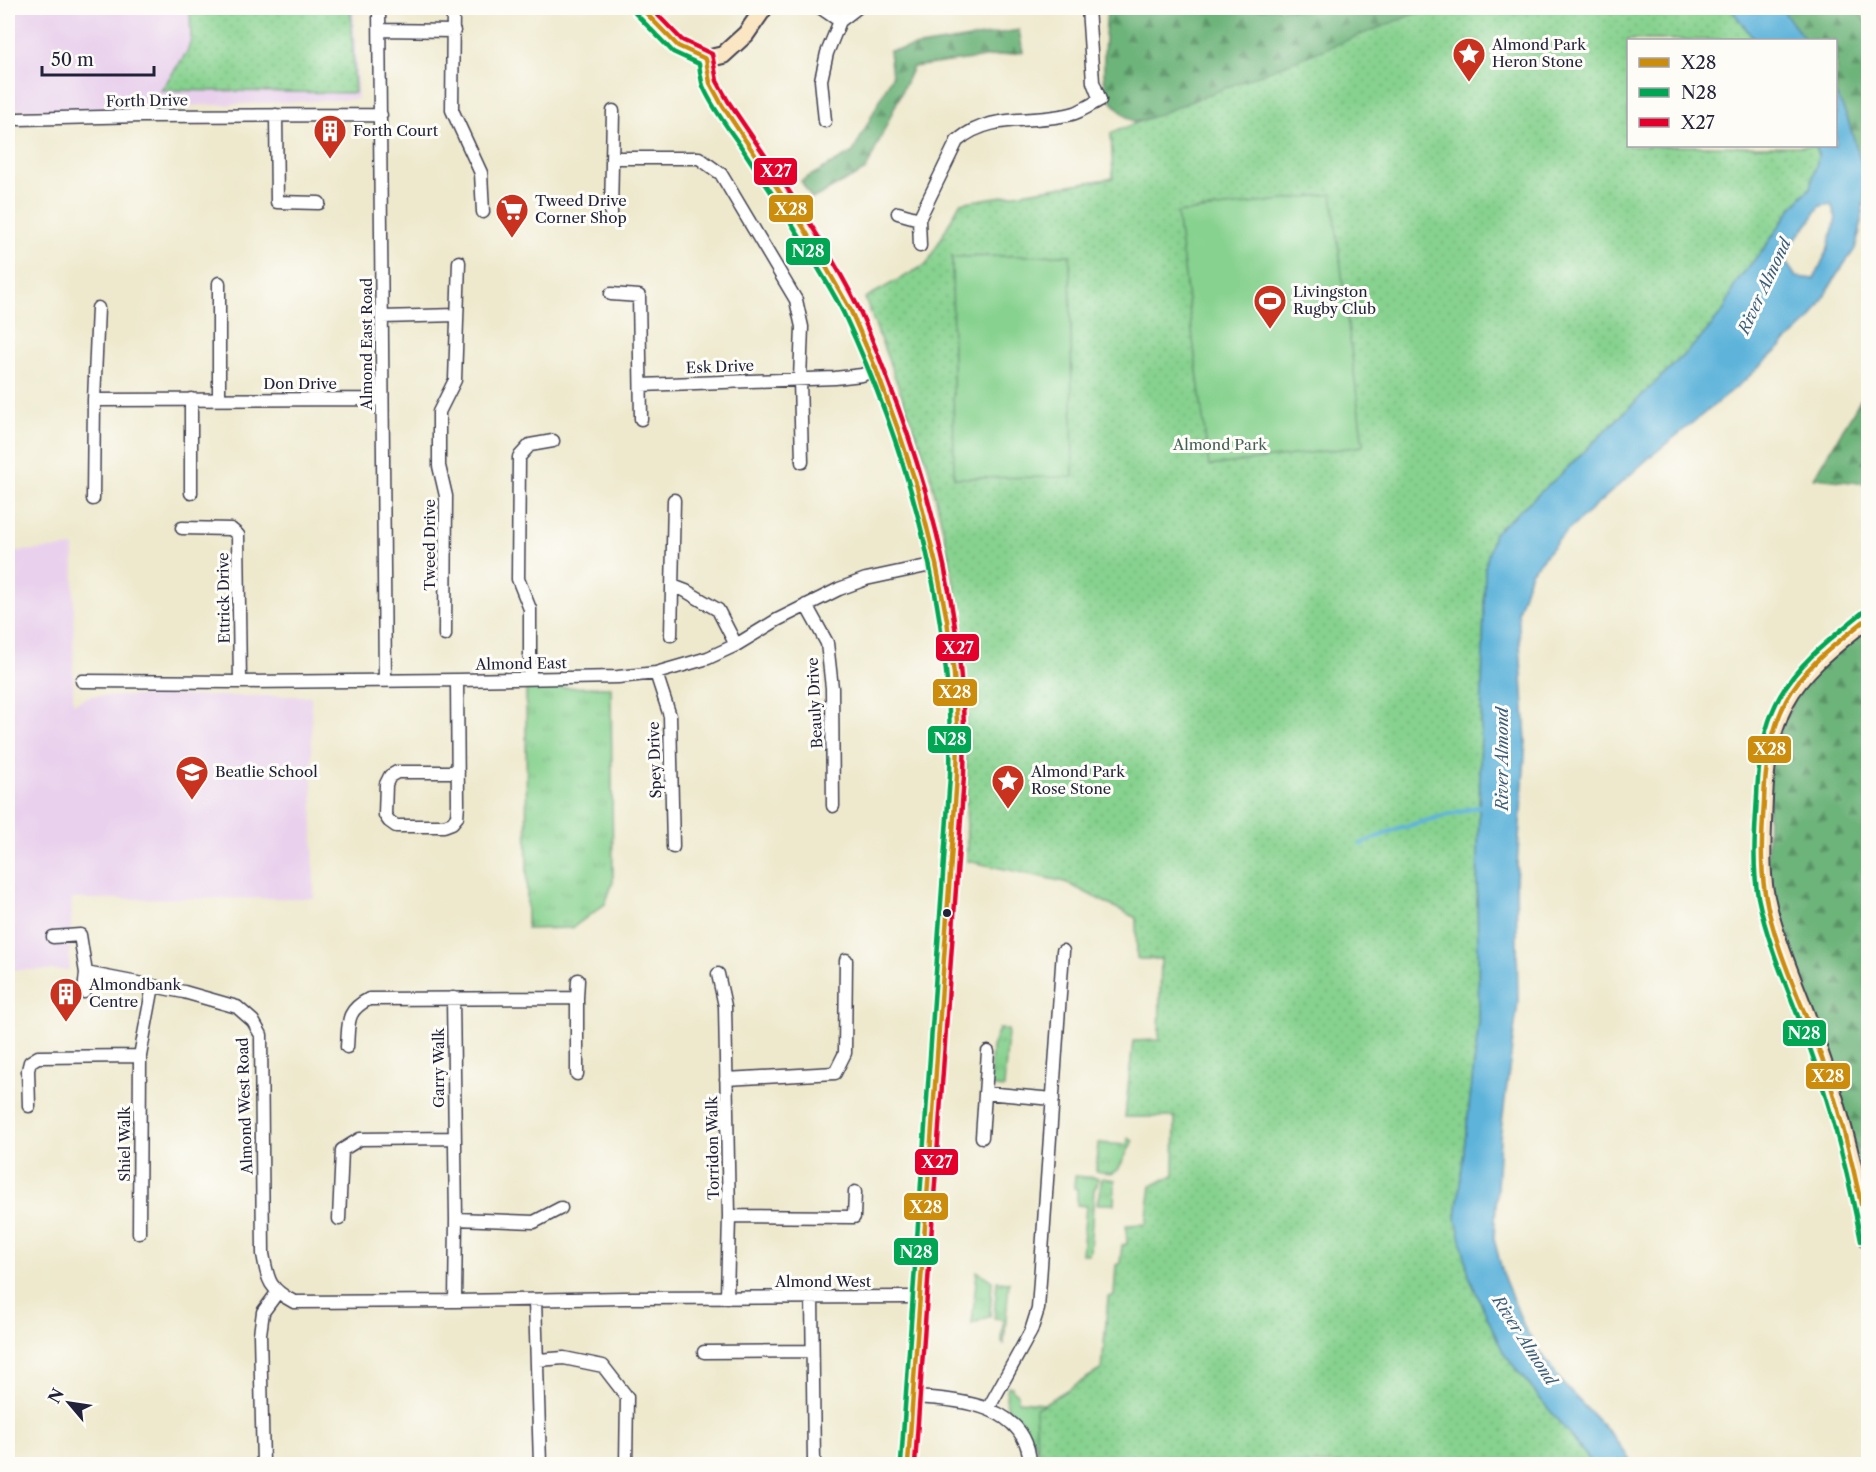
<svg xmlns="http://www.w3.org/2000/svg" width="1876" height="1472" viewBox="0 0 1876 1472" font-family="'Libre Caslon Text',serif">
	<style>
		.built { fill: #e9d1ed }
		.grass { fill: url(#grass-tufts); stroke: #547a65; stroke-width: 1.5 }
		.forest { fill: url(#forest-firs); stroke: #486b5a; stroke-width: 1.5 }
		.park { fill: url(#park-dots); stroke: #547a65; stroke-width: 1.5 }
		.garden { fill: #87d28f; stroke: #547a65; stroke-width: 1.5 }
		.water { fill: #5db3da; stroke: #406a8a; stroke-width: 1.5; fill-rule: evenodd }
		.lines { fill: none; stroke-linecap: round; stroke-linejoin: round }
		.stream { stroke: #5db3da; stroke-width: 4.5 }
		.street-casing { stroke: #414051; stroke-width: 15 }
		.secondary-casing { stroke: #414051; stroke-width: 20 }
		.street { stroke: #fff; stroke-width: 12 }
		.secondary { stroke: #fbe6c4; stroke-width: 16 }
		.bus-1-casing { stroke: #fdfcf7; stroke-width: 9 }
		.bus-2-casing { stroke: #fdfcf7; stroke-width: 9 }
		.bus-3-casing { stroke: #fdfcf7; stroke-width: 9 }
		.bus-1 { stroke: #cc8c0c; stroke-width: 4.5 }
		.bus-2 { stroke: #00a651; stroke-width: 4.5 }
		.bus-3 { stroke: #e4002b; stroke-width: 4.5 }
		.bus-dot { fill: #22223b; stroke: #fdfcf7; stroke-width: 2 }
		.labels { text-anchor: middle; stroke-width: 6; stroke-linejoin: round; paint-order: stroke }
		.poi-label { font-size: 15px; fill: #22223b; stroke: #fdfcf7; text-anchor: start }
		.street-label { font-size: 15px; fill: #22223b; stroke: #fdfcf7 }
		.park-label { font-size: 15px; fill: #456058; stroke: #fdfcf7 }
		.water-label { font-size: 16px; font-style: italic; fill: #3a5c7b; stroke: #fdfcf7 }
		.line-badge { stroke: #fdfcf7; stroke-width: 2 }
		.badge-label { font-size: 16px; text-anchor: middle; font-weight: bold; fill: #fff }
	</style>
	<defs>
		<pattern id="grass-tufts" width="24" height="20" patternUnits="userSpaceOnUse" patternTransform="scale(1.5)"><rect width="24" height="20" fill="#87d28f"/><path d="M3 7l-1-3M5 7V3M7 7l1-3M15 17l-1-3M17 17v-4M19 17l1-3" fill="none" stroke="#74b47c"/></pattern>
		<pattern id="forest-firs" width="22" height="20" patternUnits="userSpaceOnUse" patternTransform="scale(1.5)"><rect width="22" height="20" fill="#6db47a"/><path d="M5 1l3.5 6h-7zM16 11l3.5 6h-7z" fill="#599265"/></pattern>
		<pattern id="park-dots" width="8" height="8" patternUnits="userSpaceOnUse" patternTransform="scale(1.5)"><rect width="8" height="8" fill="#87d28f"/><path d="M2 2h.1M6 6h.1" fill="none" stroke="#74b47c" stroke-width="1.8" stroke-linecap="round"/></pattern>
	</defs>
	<rect width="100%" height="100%" fill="#fdfcf7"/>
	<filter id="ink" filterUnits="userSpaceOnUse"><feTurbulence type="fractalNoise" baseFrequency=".0167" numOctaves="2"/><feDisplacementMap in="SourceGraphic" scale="12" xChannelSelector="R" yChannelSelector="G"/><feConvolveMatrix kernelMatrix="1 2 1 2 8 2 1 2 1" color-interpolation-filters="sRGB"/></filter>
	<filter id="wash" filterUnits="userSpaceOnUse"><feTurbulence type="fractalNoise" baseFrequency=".008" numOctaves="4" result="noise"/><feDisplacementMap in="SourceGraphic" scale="24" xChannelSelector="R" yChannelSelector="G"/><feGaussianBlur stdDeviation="1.35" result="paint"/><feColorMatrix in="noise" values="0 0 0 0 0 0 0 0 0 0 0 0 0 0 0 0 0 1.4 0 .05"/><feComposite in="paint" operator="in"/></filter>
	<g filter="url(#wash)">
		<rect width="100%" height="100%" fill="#eee9cd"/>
		<path class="built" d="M 8,8 L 354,8 L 358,99 L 142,108 L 8,110 Z
			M 74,547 L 73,704 L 90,696 L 311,696 L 314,898 L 72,899 L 69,970 L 8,970 L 8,552 Z"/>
		<path class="grass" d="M 611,687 L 613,882 L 605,904 L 572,928 L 527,929 L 526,688 Z
			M 999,1029 L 1008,1030 L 1004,1088 L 990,1086 L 992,1047 Z
			M 1128,1138 L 1133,1141 L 1118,1170 L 1111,1174 L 1096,1171 L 1098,1143 L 1127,1145 Z
			M 1075,1176 L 1098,1178 L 1097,1185 L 1094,1189 L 1090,1251 L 1088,1254 L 1082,1254 L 1086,1206 L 1077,1205 L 1077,1189 L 1074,1188 Z
			M 1102,1178 L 1115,1180 L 1114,1204 L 1097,1204 Z
			M 977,1271 L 992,1281 L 990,1316 L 972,1324 Z
			M 997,1281 L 1009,1282 L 1004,1344 L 1002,1343 L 1003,1319 L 994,1318 Z
			M 1008,1386 L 1012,1387 L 1013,1391 L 1018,1394 L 1018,1401 L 1058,1404 L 1038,1464 C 1037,1459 1037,1450 1035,1445 C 1025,1420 999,1418 1008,1386 Z"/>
		<path class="forest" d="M 1107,8 L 1436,8 L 1200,104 L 1134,122 C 1124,115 1115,107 1108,96 C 1100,80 1106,27 1107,8 Z
			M 1775,8 L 1858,8 L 1868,26 L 1868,182 L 1866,179 L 1847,117 L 1836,94 L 1836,40 L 1803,40 Z
			M 1019,30 L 1023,52 L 913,67 L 866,170 L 812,199 L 801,181 L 853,152 L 892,76 L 889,51 Z
			M 1868,387 L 1868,457 L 1862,463 L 1868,463 L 1868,484 L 1814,478 Z
			M 1868,618 L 1868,1240 L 1860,1188 L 1767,905 L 1768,758 L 1805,675 Z"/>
		<path class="park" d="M 190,8 L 351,8 L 355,93 L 161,90 L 187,52 L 191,39 Z
			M 1429,8 L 1730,8 L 1755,40 L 1628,40 L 1628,146 L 1816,146 L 1819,155 L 1810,188 L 1791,209 L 1766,246 L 1736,282 L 1724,310 L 1701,338 L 1560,475 L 1495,533 L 1485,567 L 1477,892 L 1479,1022 L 1456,1218 L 1572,1438 L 1593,1464 L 1038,1464 L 1035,1409 L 1102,1369 L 1108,1298 L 1114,1295 L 1116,1265 L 1120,1263 L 1122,1245 L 1127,1244 L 1126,1225 L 1146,1224 L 1151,1186 L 1174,1175 L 1175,1117 L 1125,1117 L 1133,1041 L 1159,1040 L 1161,959 L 1137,959 L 1136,918 L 1065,882 L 967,861 L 965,686 L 960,618 L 950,559 L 928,465 L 865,298 L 927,264 L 960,203 L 1113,178 L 1111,133 Z"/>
		<path class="garden" d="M 1332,194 L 1363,446 L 1209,466 L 1177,213 Z
			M 1070,255 L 1073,477 L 954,478 L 952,257 Z"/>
		<path class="water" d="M 1730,8 L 1781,8 L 1805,40 L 1755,40 Z
			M 1836,94 L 1847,117 L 1866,179 L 1860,231 L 1855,249 L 1838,273 L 1811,319 L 1744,381 L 1650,457 L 1562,536 L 1531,572 L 1518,611 L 1526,741 L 1516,880 L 1518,1002 L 1500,1138 L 1494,1239 L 1504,1278 L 1526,1331 L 1562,1383 L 1613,1436 L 1633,1464 L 1593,1464 L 1504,1354 L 1470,1279 L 1456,1218 L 1479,1022 L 1477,892 L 1485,567 L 1494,533 L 1560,475 L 1701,338 L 1724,310 L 1736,282 L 1766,246 L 1791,209 L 1810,188 L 1819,155 L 1816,146 L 1836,146 ZM 1831,204 L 1836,218 L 1827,251 L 1814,279 L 1796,277 L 1782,256 L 1808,224 L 1820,206 Z"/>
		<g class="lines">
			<path class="stream" d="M 1361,844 L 1396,829 L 1484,805"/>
		</g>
	</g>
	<g filter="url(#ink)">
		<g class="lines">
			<g class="street-casing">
				<path id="street" d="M 379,8 L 385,681
					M 453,8 L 452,110 L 481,173 L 483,212
					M 821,8 L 840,21
					M 380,30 L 454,31
					M 276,115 L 277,202 L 319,203
					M 19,119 L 142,116 L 381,115
					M 825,121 L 821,80 L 827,53 L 840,21 L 857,8
					M 612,158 L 699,158 L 721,174 L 796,300 L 802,327 L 800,379 L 802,462
					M 898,213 L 919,219
					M 611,214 L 613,111
					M 920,246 L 919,219 L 957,141 C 992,111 1035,125 1075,113 C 1083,110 1092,104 1100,100 L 1093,82 L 1088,8
					M 219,283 L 219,399
					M 611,294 L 639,296 L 641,419
					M 382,317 L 457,315
					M 641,385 L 835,378 L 862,375 L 876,369
					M 191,399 L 191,493
					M 94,400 L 382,399
					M 93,499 L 94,400 L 98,308
					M 182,528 L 231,529 L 238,535 L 240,682
					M 673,586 L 686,591 L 718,610 L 736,645
					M 806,605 L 827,643 L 832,688 L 833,806
					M 445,635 L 446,496 L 439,466 L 439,412 L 455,380 L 459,262
					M 671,635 L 674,500
					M 656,673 L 670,716 L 673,847
					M 530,678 L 530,609 L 518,579 L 519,457 L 530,445 L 553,441
					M 457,680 L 458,804 L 457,817 L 452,823 L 444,826 L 396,826 L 389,821 L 385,815 L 386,784 L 390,776 L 397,772 L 458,772
					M 82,681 L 240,682 L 457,680 L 618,677 L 656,673 L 708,658 L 736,645 L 777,620 L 839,589 L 866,579 L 936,564
					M 53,937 L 80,935 L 86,973
					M 718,974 L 725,1006 L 729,1216 L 727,1298
					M 84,992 L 86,973 L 184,992 L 237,1007 L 253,1021 L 261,1035 L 263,1254 C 268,1281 269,1289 294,1302 L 455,1301 L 624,1298 L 920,1297
					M 453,998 L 456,1219 L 455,1301
					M 577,998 L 578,980
					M 347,1047 C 349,1023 345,1011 369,999 L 577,998 L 577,1074
					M 726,1079 L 835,1073 L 845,1053 L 846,960
					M 985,1093 L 1053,1099
					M 29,1106 L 28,1070 L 30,1062 L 38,1057 L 140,1056
					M 982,1137 L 988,1052
					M 729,1216 L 854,1217 L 855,1192
					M 339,1219 L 342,1150 L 360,1139 L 454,1138
					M 456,1219 L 534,1222 L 561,1208
					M 139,1233 L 140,1056 L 153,986
					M 812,1297 L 814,1464
					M 535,1300 L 540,1464
					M 704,1352 L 812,1351
					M 538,1360 L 564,1358 L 603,1366 L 627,1397 L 626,1464
					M 913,1397 C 959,1399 1028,1405 1030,1464
					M 988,1409 L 1031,1331 L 1038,1309 L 1063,951
					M 263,1464 L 260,1334 L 263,1312 L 277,1293"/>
			</g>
			<g class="secondary-casing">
				<path id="secondary" d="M 641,8 L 658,27 L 678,46 L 706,59 L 710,83 L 722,105 L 805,230 L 850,309 L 876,369 L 899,432 L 917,487 L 936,564 L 947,620 L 954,674 L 958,738 L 957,776 L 908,1464
					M 706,59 L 723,55 L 746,34 L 764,8
					M 1868,618 C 1839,642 1804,667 1786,701 C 1766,739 1764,783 1763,825 C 1762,852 1761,880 1768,906 C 1779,952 1800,995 1815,1039 C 1838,1104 1857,1172 1868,1240"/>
			</g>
			<use href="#street" class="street"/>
			<use href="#secondary" class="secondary"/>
			<g class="bus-1-casing">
				<path id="bus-1" d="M 641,8 L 678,46 L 706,59 L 710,83 L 722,105 L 805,230 L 850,309 L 876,369 L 899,432 L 917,487 L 936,564 L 947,620 L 954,674 L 958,738 L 957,776 L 908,1464
					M 1868,618 C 1838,642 1804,666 1786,701 C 1770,732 1765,768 1764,802 C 1762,832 1760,863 1765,893 C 1775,952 1805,1008 1824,1064 C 1843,1122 1857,1180 1868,1240"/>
			</g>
			<g class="bus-2-casing">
				<path id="bus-2" d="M 635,13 L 673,52 L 699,64 C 700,71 701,80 703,86 C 712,108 729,129 742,148 C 764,182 788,216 808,251 C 820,272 834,293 844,314 C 911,457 954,618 950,776 L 901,1463
					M 1861,1241 C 1850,1183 1836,1126 1817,1069 C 1799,1012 1770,956 1758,897 C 1752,864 1755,830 1757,797 C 1758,763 1763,726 1780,696 C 1800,661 1833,637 1863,612"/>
			</g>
			<g class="bus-3-casing">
				<path id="bus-3" d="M 651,8 L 682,40 L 712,54 L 717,81 L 728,101 C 773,168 821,234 857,305 C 873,338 885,373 898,407 C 941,525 968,650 964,776 L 915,1464"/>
			</g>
			<use href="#bus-1" class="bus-1"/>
			<use href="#bus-2" class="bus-2"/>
			<use href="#bus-3" class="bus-3"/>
		</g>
	</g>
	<defs>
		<g id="sight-pin" transform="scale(1.725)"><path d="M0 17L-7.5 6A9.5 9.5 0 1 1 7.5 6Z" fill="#c8321e" stroke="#fdfcf7"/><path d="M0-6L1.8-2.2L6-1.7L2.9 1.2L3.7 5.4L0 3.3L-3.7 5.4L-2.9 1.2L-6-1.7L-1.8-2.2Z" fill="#fff"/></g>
		<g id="building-pin" transform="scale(1.725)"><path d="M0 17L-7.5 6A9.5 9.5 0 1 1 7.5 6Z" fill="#c8321e" stroke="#fdfcf7"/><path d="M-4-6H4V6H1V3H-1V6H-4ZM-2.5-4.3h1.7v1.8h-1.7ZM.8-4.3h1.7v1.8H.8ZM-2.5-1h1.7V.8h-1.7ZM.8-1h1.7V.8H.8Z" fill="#fff"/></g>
		<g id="supermarket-pin" transform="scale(1.725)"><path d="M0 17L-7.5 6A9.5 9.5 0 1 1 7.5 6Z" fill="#c8321e" stroke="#fdfcf7"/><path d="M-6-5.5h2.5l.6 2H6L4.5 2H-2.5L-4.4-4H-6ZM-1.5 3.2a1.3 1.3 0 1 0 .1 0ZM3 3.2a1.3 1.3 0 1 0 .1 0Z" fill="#fff"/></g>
		<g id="stadium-pin" transform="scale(1.725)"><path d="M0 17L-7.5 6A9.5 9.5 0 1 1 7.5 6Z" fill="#c8321e" stroke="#fdfcf7"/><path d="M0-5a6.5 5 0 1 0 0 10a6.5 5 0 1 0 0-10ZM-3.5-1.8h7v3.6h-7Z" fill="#fff"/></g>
		<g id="school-pin" transform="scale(1.725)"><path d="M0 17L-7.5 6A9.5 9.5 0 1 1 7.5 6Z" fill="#c8321e" stroke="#fdfcf7"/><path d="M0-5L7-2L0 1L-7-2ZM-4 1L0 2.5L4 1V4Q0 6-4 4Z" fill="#fff"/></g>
	</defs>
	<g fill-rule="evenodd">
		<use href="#sight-pin" x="1469" y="54"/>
		<use href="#building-pin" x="330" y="131"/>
		<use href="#supermarket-pin" x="512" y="210"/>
		<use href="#stadium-pin" x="1270" y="301"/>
		<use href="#school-pin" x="192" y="772"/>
		<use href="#sight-pin" x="1008" y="781"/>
		<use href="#building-pin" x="66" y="994"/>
	</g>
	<circle class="bus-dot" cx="947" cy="913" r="5"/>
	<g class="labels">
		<g class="poi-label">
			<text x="1492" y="50">Almond Park<tspan x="1492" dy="17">Heron Stone</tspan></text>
			<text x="353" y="136">Forth Court</text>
			<text x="535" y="206">Tweed Drive<tspan x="535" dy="17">Corner Shop</tspan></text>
			<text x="1293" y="297">Livingston<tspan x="1293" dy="17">Rugby Club</tspan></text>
			<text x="215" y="777">Beatlie School</text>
			<text x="1031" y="777">Almond Park<tspan x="1031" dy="17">Rose Stone</tspan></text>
			<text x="89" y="990">Almondbank<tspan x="89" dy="17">Centre</tspan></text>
		</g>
		<g class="street-label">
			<text transform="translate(147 101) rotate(-1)" y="5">Forth Drive</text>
			<text transform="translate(367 344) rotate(-90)" y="5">Almond East Road</text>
			<text transform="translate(720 367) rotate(-2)" y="5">Esk Drive</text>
			<text x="300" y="389">Don Drive</text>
			<text transform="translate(430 545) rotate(-90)" y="5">Tweed Drive</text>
			<text transform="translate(224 598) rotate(-91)" y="5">Ettrick Drive</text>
			<text transform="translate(521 664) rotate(-1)" y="5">Almond East</text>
			<text transform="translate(815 703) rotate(-93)" y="5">Beauly Drive</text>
			<text transform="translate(655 760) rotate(-92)" y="5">Spey Drive</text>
			<text transform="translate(439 1068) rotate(-90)" y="5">Garry Walk</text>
			<text transform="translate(245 1106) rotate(-92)" y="5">Almond West Road</text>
			<text transform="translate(125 1144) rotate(-90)" y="5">Shiel Walk</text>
			<text transform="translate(713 1148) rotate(-91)" y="5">Torridon Walk</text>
			<text x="823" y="1287">Almond West</text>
		</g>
		<g class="park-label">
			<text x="1220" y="450">Almond Park</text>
		</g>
		<g class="water-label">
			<text transform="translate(1764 286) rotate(-65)" y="6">River Almond</text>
			<text transform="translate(1502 759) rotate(-90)" y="6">River Almond</text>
			<text transform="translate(1525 1340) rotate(57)" y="6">River Almond</text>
		</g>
	</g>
	<g class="line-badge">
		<rect x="753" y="157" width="45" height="29" rx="6" fill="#e4002b"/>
		<rect x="768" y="194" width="46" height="29" rx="6" fill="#cc8c0c"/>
		<rect x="785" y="237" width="46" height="29" rx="6" fill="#00a651"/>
		<rect x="935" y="633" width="45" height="29" rx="6" fill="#e4002b"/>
		<rect x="932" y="678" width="46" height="29" rx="6" fill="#cc8c0c"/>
		<rect x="927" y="725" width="45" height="29" rx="6" fill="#00a651"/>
		<rect x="1747" y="735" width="45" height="29" rx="6" fill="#cc8c0c"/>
		<rect x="1782" y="1019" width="45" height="28" rx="6" fill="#00a651"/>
		<rect x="1805" y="1062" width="46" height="28" rx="6" fill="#cc8c0c"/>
		<rect x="914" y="1148" width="45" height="28" rx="6" fill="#e4002b"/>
		<rect x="903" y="1192" width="46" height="29" rx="6" fill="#cc8c0c"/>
		<rect x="893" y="1237" width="46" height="29" rx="6" fill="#00a651"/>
	</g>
	<g class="badge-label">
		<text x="776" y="177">X27</text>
		<text x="791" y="215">X28</text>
		<text x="808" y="257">N28</text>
		<text x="958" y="654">X27</text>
		<text x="955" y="698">X28</text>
		<text x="950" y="745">N28</text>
		<text x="1770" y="755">X28</text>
		<text x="1804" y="1039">N28</text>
		<text x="1828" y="1082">X28</text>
		<text x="937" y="1168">X27</text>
		<text x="926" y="1213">X28</text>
		<text x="916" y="1258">N28</text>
	</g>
	<rect width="1876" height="1472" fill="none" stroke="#fdfcf7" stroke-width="30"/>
	<rect x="1627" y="39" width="210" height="108" fill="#fdfcf7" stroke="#a5a5ac" stroke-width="1.5"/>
	<rect x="1639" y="58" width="30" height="9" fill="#cc8c0c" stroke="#a5a5ac" stroke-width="1.5"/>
	<text x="1681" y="69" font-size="18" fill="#22223b">X28</text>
	<rect x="1639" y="88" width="30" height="9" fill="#00a651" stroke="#a5a5ac" stroke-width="1.5"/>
	<text x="1681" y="99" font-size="18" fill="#22223b">N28</text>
	<rect x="1639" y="118" width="30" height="9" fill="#e4002b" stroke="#a5a5ac" stroke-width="1.5"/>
	<text x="1681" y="129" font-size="18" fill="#22223b">X27</text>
	<g transform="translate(69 1403) rotate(299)" stroke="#fdfcf7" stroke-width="4.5" paint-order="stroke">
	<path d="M0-4.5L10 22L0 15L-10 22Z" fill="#22223b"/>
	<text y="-9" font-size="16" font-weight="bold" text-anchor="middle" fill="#22223b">N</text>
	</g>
	<path d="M42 66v9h112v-9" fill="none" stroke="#22223b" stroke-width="3"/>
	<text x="51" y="66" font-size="18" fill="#22223b" stroke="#fdfcf7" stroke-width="4.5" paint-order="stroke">50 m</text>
</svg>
